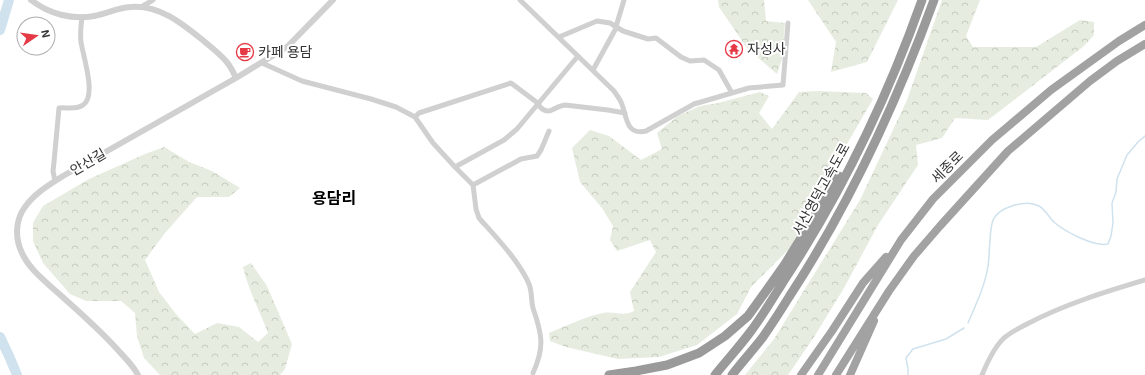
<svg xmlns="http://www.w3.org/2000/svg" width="1145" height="375" viewBox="0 0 1145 375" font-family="'Exo 2','Noto Sans KR',sans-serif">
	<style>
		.forest { fill: url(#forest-crowns) }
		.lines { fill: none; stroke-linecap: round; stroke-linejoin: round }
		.stream { stroke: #cfe2ee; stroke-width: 1.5 }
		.river { stroke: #cfe2ee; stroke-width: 10 }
		.minor { stroke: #d0d0d0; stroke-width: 5 }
		.tertiary { stroke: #d0d0d0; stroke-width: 6 }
		.trunk { stroke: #a2a2a2; stroke-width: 8 }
		.motorway { stroke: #9a9a9a; stroke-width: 9 }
		.labels { text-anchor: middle; stroke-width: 4; stroke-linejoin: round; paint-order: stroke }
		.poi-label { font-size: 14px; fill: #333; stroke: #fff; text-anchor: start }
		.street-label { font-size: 14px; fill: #333; stroke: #fff }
		.quarter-label { font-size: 16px; font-weight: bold; fill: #000; stroke: #fff }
	</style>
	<defs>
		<pattern id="forest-crowns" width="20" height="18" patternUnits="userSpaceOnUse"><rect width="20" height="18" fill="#e6ecdf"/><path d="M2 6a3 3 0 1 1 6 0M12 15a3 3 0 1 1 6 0" fill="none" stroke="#c6cbc0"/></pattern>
	</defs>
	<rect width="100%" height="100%" fill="#fff"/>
	<path class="forest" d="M 718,0 L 764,0 L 766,21 L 785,23 L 782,59 L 777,74 L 747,48 L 719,7 Z
		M 808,0 L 898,0 L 867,62 L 831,72 L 836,42 Z
		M 942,0 L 980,0 L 966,36 L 973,47 L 1036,47 L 1080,20 L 1094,22 L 1094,35 L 1084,46 L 988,120 L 955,118 L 942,138 L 916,145 L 918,165 L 878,225 L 844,288 L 814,337 L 788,375 L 745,375 L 774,339 L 860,200 L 907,100 Z
		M 817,91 L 866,93 L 873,99 L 821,189 L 790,248 L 751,287 L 737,314 L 697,345 L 659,357 L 618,359 L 566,347 L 550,341 L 549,333 C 566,326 584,317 603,313 C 614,311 624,317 634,311 L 630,292 L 656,252 L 650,240 L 617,251 L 610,240 L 613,226 L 602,208 L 580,182 L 572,148 L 590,130 L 609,136 L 641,160 L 662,149 L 657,133 L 678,116 L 700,106 L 718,103 L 760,92 L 769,96 L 759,113 L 772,129 L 799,92 Z
		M 164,147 L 189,162 L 212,171 L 240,188 L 229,197 L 197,197 L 165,233 L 145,260 L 159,292 L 176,314 L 195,334 L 217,323 L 239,327 L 258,342 L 268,333 C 260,311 248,290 243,267 L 251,263 L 267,286 L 292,344 L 285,369 L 280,375 L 160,375 L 144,358 L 137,336 L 135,313 L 121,301 L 86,301 L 70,294 L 43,263 L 33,241 L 33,223 L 43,206 L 89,179 L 145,154 Z"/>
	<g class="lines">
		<path class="stream" d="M 968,323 C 976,304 985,286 988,266 C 990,253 989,231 993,220 C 999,207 1026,199 1039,206 C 1045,209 1050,219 1055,223 C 1066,232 1094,247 1108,244 L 1111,236 L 1113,223 L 1112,203 L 1116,192 L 1117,179 L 1127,155 L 1138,142 L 1145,136
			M 908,375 L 908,369 L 906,358 L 913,349 L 946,339 L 964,328"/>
		<path class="river" d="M 0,30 L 9,0
			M 0,337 L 9,356 L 17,375"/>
		<path class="minor" d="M 520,0 L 614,91 C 616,94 619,98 621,102 C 627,115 625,136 646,131 L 694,104 L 749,88 L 783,85 L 788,23
			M 141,7 L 153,0
			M 559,37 L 597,21 L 610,23 L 623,31 L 648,39 L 656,38 L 681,57 L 690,61 L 704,60 L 719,70 L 732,93
			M 262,63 L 302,81 L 371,99 L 396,107 L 415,117 L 433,143 L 455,167 L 473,185 L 476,209 L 479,218 C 495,236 520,262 529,284 C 532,291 531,300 533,308 C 542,334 545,347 533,373
			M 593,70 L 615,30 L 624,0
			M 538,105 C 550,118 553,106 565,105 L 608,110 L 625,113
			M 415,117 L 419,113 L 511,83 L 539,104
			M 455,167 L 504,140 L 517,129 L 578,56
			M 55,181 L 53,171 L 54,162 L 59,108 C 66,107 77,110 83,105 C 97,96 83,56 81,42 C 80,34 81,25 82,17
			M 473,185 L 521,159 L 537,156 L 541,150 L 549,131
			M 982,375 C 987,363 994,347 1004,338 C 1011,332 1019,328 1027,324 C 1065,304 1105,292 1145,280"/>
		<path class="tertiary" d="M 31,0 C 49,14 72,20 94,16 C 106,14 117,8 130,7 C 159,4 183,24 205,42 C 213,49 223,56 229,65 C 232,69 234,74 236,78
			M 138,375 C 133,365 124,357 117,349 C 98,328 77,310 57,292 C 45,281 29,269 22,253 C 15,239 15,220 25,207 C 35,193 49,185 63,176 L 236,78 L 287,47 L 333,0"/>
		<path class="trunk" d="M 801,375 L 832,331 L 863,283 L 886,257
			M 818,375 L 901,240 L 933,199 L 992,140 L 1051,90 L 1119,41 L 1145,25
			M 836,375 L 889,291 L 914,256 L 940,226 L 1008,151 L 1090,81 L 1117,61 L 1145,44
			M 850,375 L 874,321"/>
		<path class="motorway" d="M 609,375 L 636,371 L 667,365 L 699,353 L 725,336 L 748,316 L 766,291 L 785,264 L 839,176
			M 715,375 C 727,360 740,346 751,331 C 763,315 773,298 783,282 C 841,194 887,99 922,0
			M 732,375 C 742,362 753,350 763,337 C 772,324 781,310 789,297 C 850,204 896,104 934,0"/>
	</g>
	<defs>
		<g id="temple-ring" transform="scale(0.9)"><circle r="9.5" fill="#fff" stroke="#e63946" stroke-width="1.5"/><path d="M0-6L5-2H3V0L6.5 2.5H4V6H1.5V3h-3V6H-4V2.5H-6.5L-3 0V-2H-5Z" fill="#e63946"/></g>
		<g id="cafe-ring" transform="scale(0.9)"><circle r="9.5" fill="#fff" stroke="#e63946" stroke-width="1.5"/><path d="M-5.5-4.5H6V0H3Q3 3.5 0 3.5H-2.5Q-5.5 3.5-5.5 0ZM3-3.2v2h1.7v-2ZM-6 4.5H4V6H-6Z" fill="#e63946"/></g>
	</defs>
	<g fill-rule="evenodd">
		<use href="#temple-ring" x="734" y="49"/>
		<use href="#cafe-ring" x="245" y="52"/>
	</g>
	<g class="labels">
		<g class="poi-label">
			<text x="747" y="54">자성사</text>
			<text x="258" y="57">카페 용담</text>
		</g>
		<g class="street-label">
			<text transform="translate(88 162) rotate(-30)" y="5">안산길</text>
			<text transform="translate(947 167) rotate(-45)" y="5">세종로</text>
			<text transform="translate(821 189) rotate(-61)" y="5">서산영덕고속도로</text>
		</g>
		<g class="quarter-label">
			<text x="334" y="204">용담리</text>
		</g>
	</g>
	<g transform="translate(36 36) rotate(77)"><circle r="19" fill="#ffffff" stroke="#adadad"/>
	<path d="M0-3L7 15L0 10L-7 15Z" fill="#e63946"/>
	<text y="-6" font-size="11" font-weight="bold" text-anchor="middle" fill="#333333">N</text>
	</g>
</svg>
